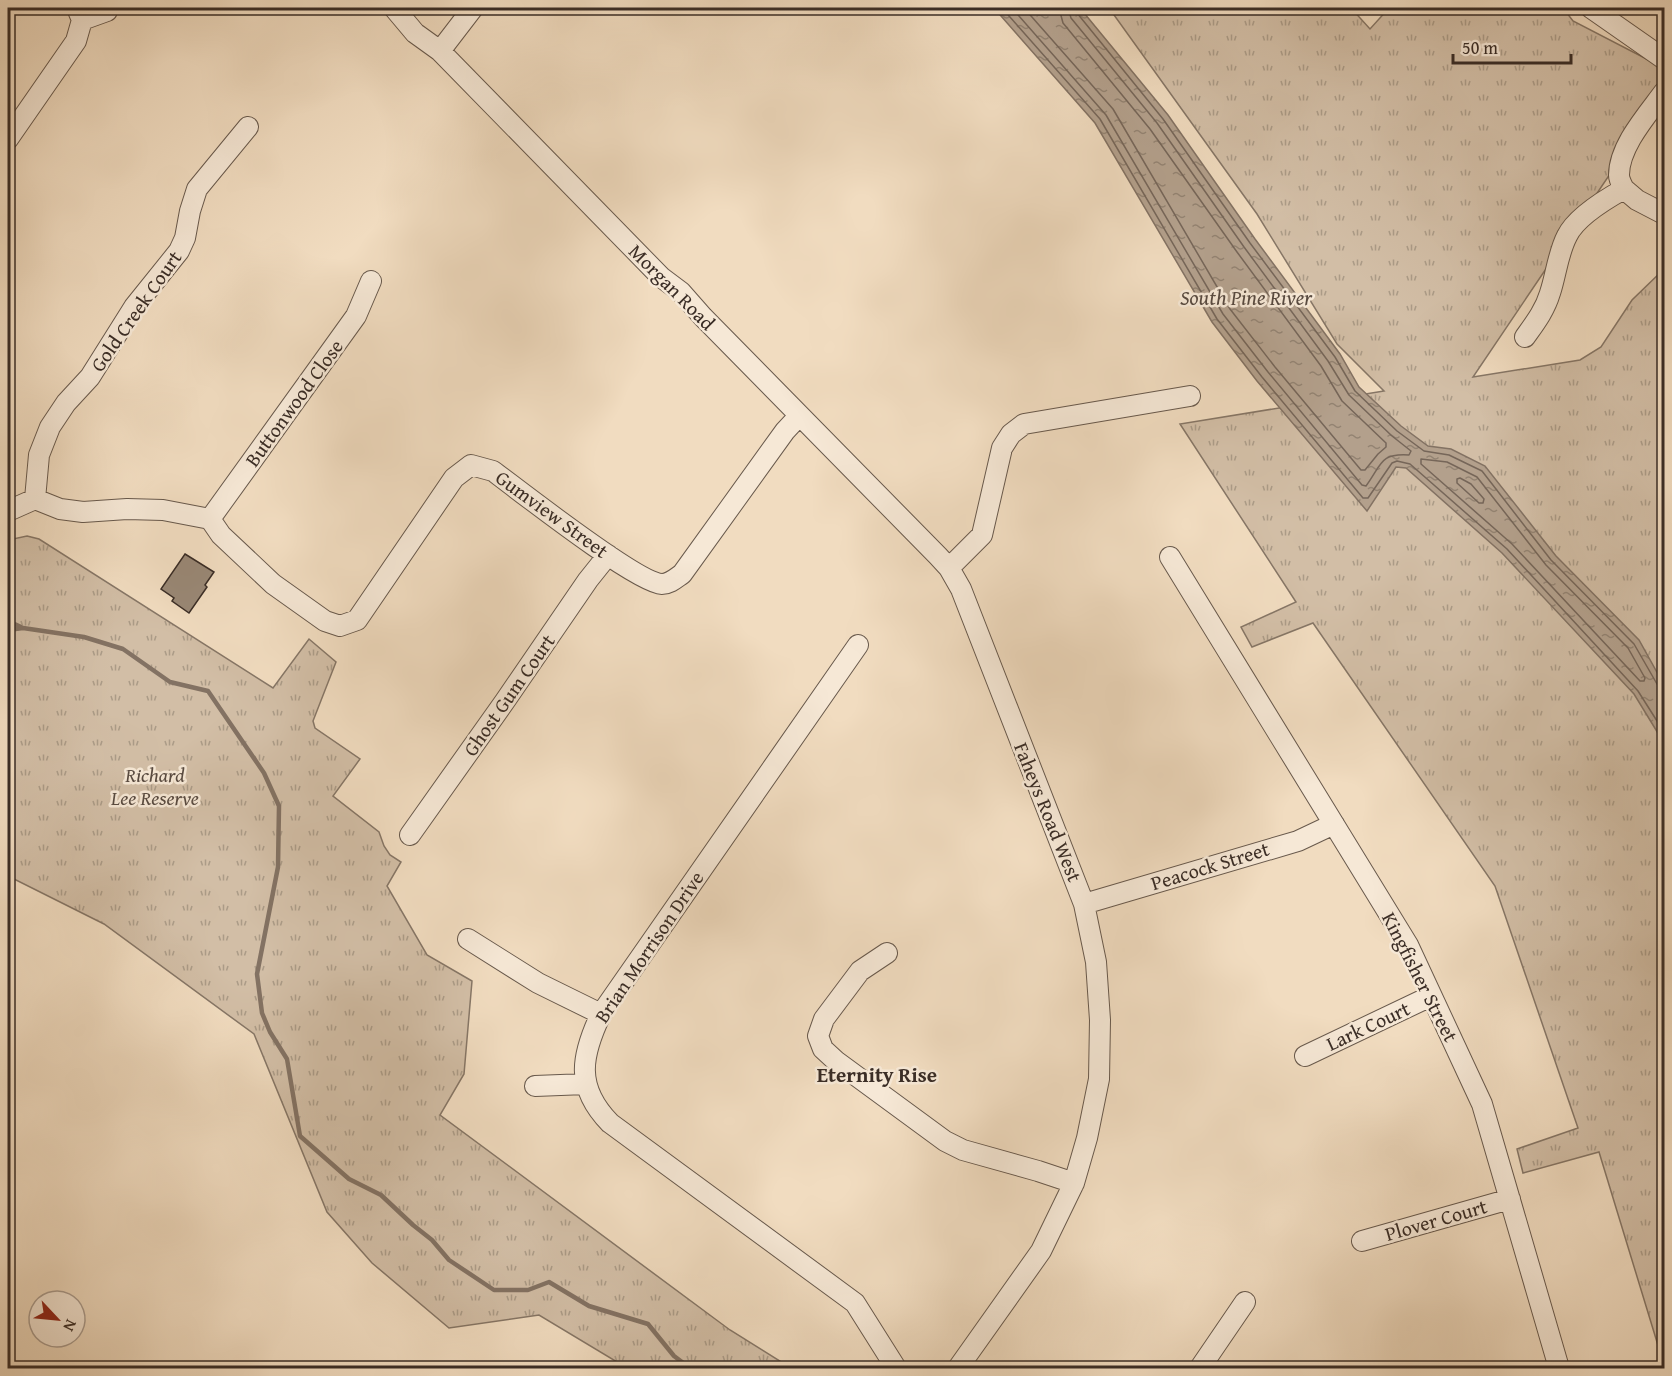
<svg xmlns="http://www.w3.org/2000/svg" width="1672" height="1376" viewBox="0 0 1672 1376" font-family="'Gentium Book Plus',serif">
	<style>
		.park { fill: url(#park-tufts); stroke: #867666; stroke-width: 1.5 }
		.water { fill: url(#water-ripples); stroke: #837263; stroke-width: 1.5 }
		.lines { fill: none; stroke-linecap: round; stroke-linejoin: round }
		.shore { stroke: #766659; stroke-width: 1.5 }
		.stream { stroke: #837263; stroke-width: 4.5 }
		.building { fill: #998876; stroke: #3a2d26; stroke-width: 1.5 }
		.minor-casing { stroke: #68594c; stroke-width: 22 }
		.minor { stroke: #f6e8d6; stroke-width: 20 }
		.labels { text-anchor: middle; stroke-width: 5; stroke-linejoin: round; paint-order: stroke }
		.street-label { font-size: 20px; fill: #3a2d26; stroke: #f6e8d6 }
		.park-label { font-size: 20px; font-style: italic; fill: #584a40; stroke: #f6e8d6 }
		.water-label { font-size: 21px; font-style: italic; fill: #584a40; stroke: #f6e8d6 }
		.neighbourhood-label { font-size: 21px; font-weight: bold; fill: #3a2d26; stroke: #f6e8d6 }
	</style>
	<defs>
		<pattern id="park-tufts" width="24" height="20" patternUnits="userSpaceOnUse" patternTransform="scale(1.5)"><rect width="24" height="20" fill="#d2bea6"/><path d="M3 7l-1-3M5 7V3M7 7l1-3M15 17l-1-3M17 17v-4M19 17l1-3" fill="none" stroke="#ab9b87"/></pattern>
		<pattern id="water-ripples" width="26" height="14" patternUnits="userSpaceOnUse" patternTransform="scale(1.5)"><rect width="26" height="14" fill="#b3a08c"/><path d="M2 4q2-2 4 0t4 0M15 11q2-2 4 0t4 0" fill="none" stroke="#938372"/></pattern>
	</defs>
	<rect width="100%" height="100%" fill="#f1dcc0"/>
	<filter id="stains"><feTurbulence type="fractalNoise" baseFrequency=".00333" numOctaves="4"/><feColorMatrix values="0 0 0 0 .2 0 0 0 0 .09 0 0 0 0 .02 0 0 0 .5 -.17"/></filter>
	<radialGradient id="worn" r=".72"><stop offset=".6" stop-color="#630" stop-opacity="0"/><stop offset="1" stop-color="#630" stop-opacity=".3"/></radialGradient>
	<path class="park" d="M 1109,8 L 1351,8 L 1370,29 L 1389,8 L 1563,8 L 1573,21 L 1664,68 L 1664,94 L 1473,377 L 1580,360 L 1601,347 L 1632,300 L 1664,269 L 1664,1365 L 1599,1152 L 1523,1173 L 1517,1149 L 1578,1128 L 1495,886 L 1313,623 L 1252,647 L 1241,627 L 1296,602 L 1180,424 L 1384,391 L 1337,344 L 1257,214 Z
		M 27,536 L 39,539 L 273,688 L 309,639 L 336,662 L 313,721 L 315,728 L 360,759 L 333,796 L 379,832 L 384,846 L 390,855 L 401,862 L 387,886 L 427,955 L 472,981 L 464,1074 L 440,1115 L 730,1330 L 791,1368 L 627,1368 L 539,1315 L 449,1328 L 372,1263 L 327,1212 L 254,1034 L 104,924 L 8,876 L 8,540 Z"/>
	<path class="water" d="M 994,8 L 1080,8 L 1168,115 L 1255,239 L 1340,354 L 1359,387 L 1401,426 L 1428,446 L 1451,449 L 1485,466 L 1556,556 L 1639,640 L 1664,685 L 1664,743 L 1634,694 L 1502,553 L 1406,468 L 1396,467 L 1367,511 L 1257,381 L 1212,322 L 1095,123 Z"/>
	<g class="lines">
		<path class="shore" d="M 1002,8 L 1100,119 L 1217,319 L 1262,377 L 1363,498 L 1368,498 L 1392,463 L 1397,461 L 1410,464 L 1507,549 L 1638,691 L 1664,732
			M 1012,8 L 1106,115 L 1223,314 L 1268,372 L 1362,485 L 1366,486 C 1382,464 1380,453 1409,455 L 1411,451 L 1392,436 L 1349,395 L 1328,361 L 1244,247 L 1157,123 L 1071,18 L 1068,8
			M 1024,8 L 1113,109 L 1230,309 L 1275,367 L 1361,470 L 1365,470 L 1378,454 L 1386,447 L 1386,443 L 1342,401 L 1321,366 L 1237,252 L 1150,129 L 1063,23 L 1059,8
			M 1076,8 L 1077,13 L 1163,119 L 1250,243 L 1335,357 L 1355,391 L 1397,431 L 1424,451 L 1449,455 L 1482,471 L 1551,560 L 1634,644 L 1657,684 L 1664,687
			M 1421,459 L 1447,462 L 1477,477 L 1546,565 L 1628,648 L 1645,678 L 1644,681 L 1640,681 L 1512,544 L 1421,464 Z
			M 1460,478 L 1471,484 L 1484,499 L 1483,503 L 1479,503 L 1457,483 L 1457,479 Z"/>
		<path class="stream" d="M 8,621 L 21,627
			M 8,630 L 23,628 L 84,637 L 123,649 L 170,682 L 208,691 L 264,773 L 279,806 L 278,867 L 257,974 L 262,1013 L 270,1032 L 287,1059 L 300,1136 L 349,1179 L 381,1195 L 413,1225 L 432,1240 L 449,1260 L 494,1290 L 528,1290 L 549,1282 L 589,1306 L 648,1324 L 674,1356 L 690,1368"/>
	</g>
	<path class="building" d="M 185,554 L 214,572 L 205,585 L 207,587 L 189,613 L 172,601 L 174,598 L 161,589 Z"/>
	<g class="lines">
		<g class="minor-casing">
			<path id="minor" d="M 394,8 L 415,33 L 440,51 L 661,277 L 681,292 L 703,317 L 938,556 L 949,568 L 961,589 L 1084,904 L 1096,962 L 1100,1020 L 1099,1079 L 1087,1138 L 1074,1183 L 1041,1251 L 958,1368
				M 1591,8 L 1664,59
				M 82,20 L 107,11
				M 440,51 L 473,8
				M 8,139 L 76,41 L 82,20 L 77,8
				M 1624,189 L 1637,200 L 1664,214
				M 1525,337 C 1535,323 1545,310 1550,293 C 1556,275 1558,253 1567,236 C 1576,217 1606,199 1624,189 C 1622,185 1619,180 1619,175 C 1619,146 1648,114 1664,92
				M 35,499 L 39,455 L 50,427 L 66,403 L 90,377 L 134,307 L 179,251 L 185,238 L 190,211 L 197,189 L 248,127
				M 8,511 L 35,499 L 60,509 L 83,512 L 127,509 L 163,510 L 210,519 L 221,535 L 273,584 L 325,621 L 340,626 L 357,620 L 454,478 L 471,465 L 493,471 C 520,491 637,583 662,584 C 670,584 676,578 682,574 L 785,431 L 799,416
				M 210,519 L 356,316 L 371,281
				M 1170,557 L 1408,945 L 1482,1104 L 1559,1368
				M 949,568 L 982,535 L 1002,448 L 1011,434 L 1024,424 L 1190,396
				M 858,645 L 601,1014 C 581,1056 575,1087 610,1123 L 855,1303 L 896,1368
				M 410,835 L 505,701 L 588,580 L 608,555
				M 1084,904 L 1298,841 L 1334,824
				M 468,939 L 538,983 L 601,1014
				M 887,953 L 860,971 L 824,1019 L 818,1036 L 823,1049 L 836,1061 L 945,1141 L 963,1150 L 1038,1171 L 1074,1183
				M 1305,1056 L 1431,996
				M 535,1086 L 586,1084
				M 1362,1241 L 1510,1199
				M 1200,1368 L 1245,1302"/>
		</g>
		<use href="#minor" class="minor"/>
	</g>
	<g class="labels">
		<g class="street-label">
			<text transform="translate(672 287) rotate(45)" y="7">Morgan Road</text>
			<text transform="translate(136 311) rotate(-55)" y="7">Gold Creek Court</text>
			<text transform="translate(294 403) rotate(-54)" y="7">Buttonwood Close</text>
			<text transform="translate(552 514) rotate(36)" y="7">Gumview Street</text>
			<text transform="translate(509 695) rotate(-55)" y="7">Ghost Gum Court</text>
			<text transform="translate(1048 812) rotate(68)" y="7">Faheys Road West</text>
			<text transform="translate(1210 866) rotate(-17)" y="7">Peacock Street</text>
			<text transform="translate(649 947) rotate(-56)" y="7">Brian Morrison Drive</text>
			<text transform="translate(1420 977) rotate(63)" y="7">Kingfisher Street</text>
			<text transform="translate(1368 1026) rotate(-25)" y="7">Lark Court</text>
			<text transform="translate(1436 1220) rotate(-16)" y="7">Plover Court</text>
		</g>
		<g class="park-label">
			<text x="155" y="782">Richard<tspan x="155" dy="23">Lee Reserve</tspan></text>
		</g>
		<g class="water-label">
			<text x="1246" y="305">South Pine River</text>
		</g>
		<g class="neighbourhood-label">
			<text x="877" y="1082">Eternity Rise</text>
		</g>
	</g>
	<rect width="1672" height="1376" fill="none" stroke="#f1dcc0" stroke-width="30"/>
	<rect x="9" y="9" width="1654" height="1358" fill="none" stroke="#3a2d26" stroke-width="3"/>
	<rect x="15" y="15" width="1642" height="1346" fill="none" stroke="#3a2d26" stroke-width="1.5"/>
	<g transform="translate(57 1319) rotate(116)"><circle r="28" fill="#f6e8d6" stroke="#ab9d90" stroke-width="1.5"/>
	<path d="M0-4.5L10 22L0 15L-10 22Z" fill="#8f2418"/>
	<text y="-9" font-size="16" font-weight="bold" text-anchor="middle" fill="#3a2d26">N</text>
	</g>
	<path d="M1453 54v9h118v-9" fill="none" stroke="#3a2d26" stroke-width="3"/>
	<text x="1462" y="54" font-size="18" fill="#3a2d26" stroke="#f6e8d6" stroke-width="4.5" paint-order="stroke">50 m</text>
	<rect width="100%" height="100%" filter="url(#stains)"/>
	<rect width="100%" height="100%" fill="url(#worn)"/>
</svg>
